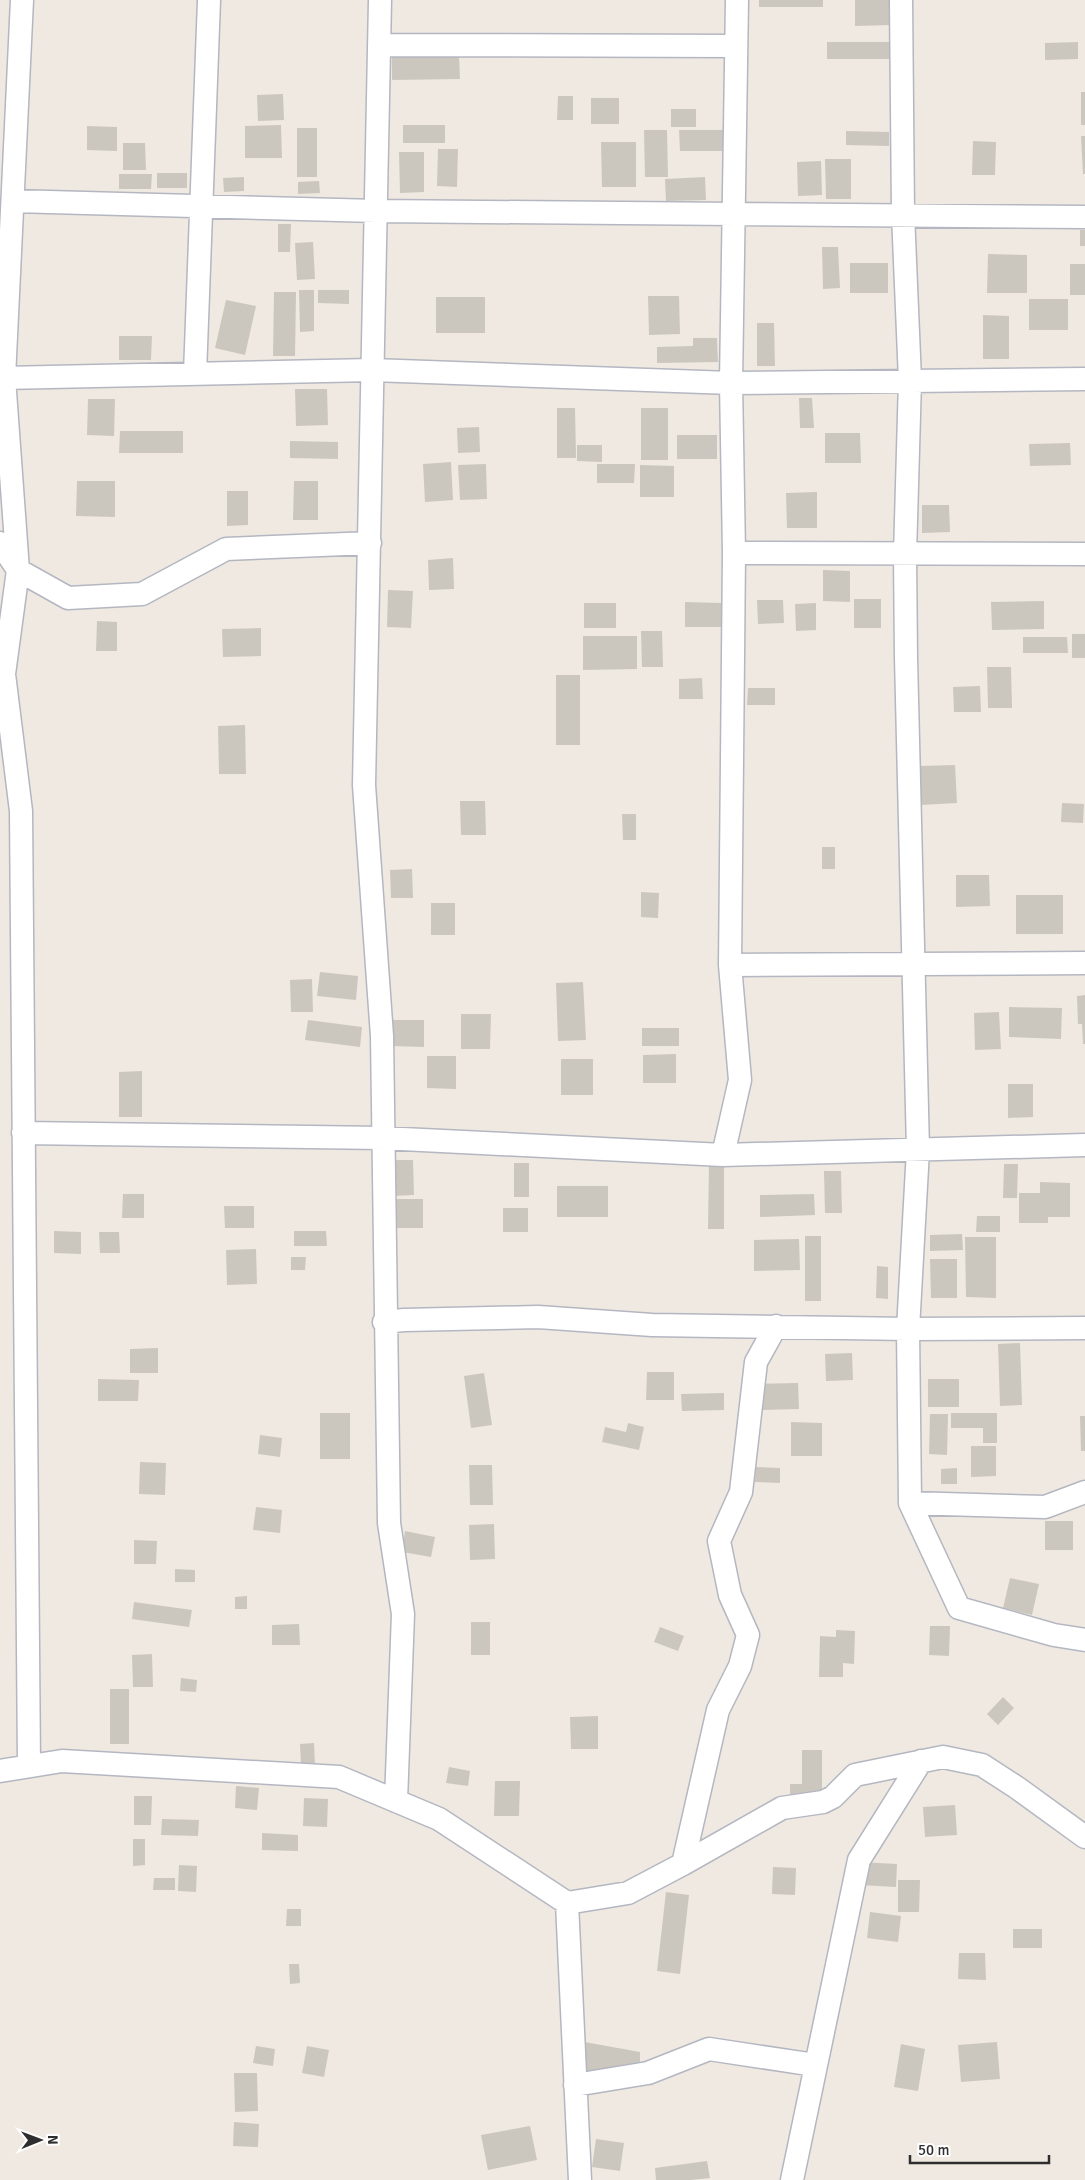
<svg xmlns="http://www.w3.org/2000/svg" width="1085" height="2180" viewBox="0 0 1085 2180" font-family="Signika,sans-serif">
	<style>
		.building { fill: #cbc7bf }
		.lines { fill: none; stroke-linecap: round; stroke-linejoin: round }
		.street-casing { stroke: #b4b7c1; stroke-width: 25 }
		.street { stroke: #fff; stroke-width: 22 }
	</style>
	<rect width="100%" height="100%" fill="#efe9e1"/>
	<path class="building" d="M 759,0 L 823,0 L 823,7 L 759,7 Z
		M 855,0 L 892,0 L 892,25 L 855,26 Z
		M 827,42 L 893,42 L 893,59 L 827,59 Z
		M 1078,42 L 1078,59 L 1045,60 L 1045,43 Z
		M 459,55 L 460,79 L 392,80 L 392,56 Z
		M 1081,92 L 1085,92 L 1085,125 L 1081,125 Z
		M 283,94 L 284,120 L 258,121 L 257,95 Z
		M 558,96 L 573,96 L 573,120 L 557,120 Z
		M 591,98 L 619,98 L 619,124 L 591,124 Z
		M 671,109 L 696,109 L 696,127 L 671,127 Z
		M 281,125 L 282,158 L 245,158 L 245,126 Z
		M 403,125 L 445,125 L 445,143 L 403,143 Z
		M 87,126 L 117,127 L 117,151 L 87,150 Z
		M 297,128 L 317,128 L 317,177 L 297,177 Z
		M 644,130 L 667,130 L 668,177 L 645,177 Z
		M 679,130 L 725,130 L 725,151 L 680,151 Z
		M 846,131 L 889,132 L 889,146 L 846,145 Z
		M 1081,136 L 1085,136 L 1085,174 L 1083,174 Z
		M 973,141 L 996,142 L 995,175 L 972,175 Z
		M 601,142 L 636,142 L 636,187 L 602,187 Z
		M 123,143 L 145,143 L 146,170 L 123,170 Z
		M 438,149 L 458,149 L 457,187 L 437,186 Z
		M 399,152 L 424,152 L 424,192 L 400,193 Z
		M 825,159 L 851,159 L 851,199 L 826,199 Z
		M 821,161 L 822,195 L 798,196 L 797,162 Z
		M 157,173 L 187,173 L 187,188 L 157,188 Z
		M 119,174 L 152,174 L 151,189 L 119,189 Z
		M 244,177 L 244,191 L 224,192 L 223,178 Z
		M 705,177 L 706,200 L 666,201 L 665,179 Z
		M 319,181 L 320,193 L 298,194 L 298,182 Z
		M 278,224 L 291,224 L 290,252 L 278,252 Z
		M 1080,230 L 1085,230 L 1085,246 L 1080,246 Z
		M 313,242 L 315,279 L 297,280 L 295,243 Z
		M 822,247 L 838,247 L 840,288 L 823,289 Z
		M 988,254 L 1027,255 L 1027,293 L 987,293 Z
		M 850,263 L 888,263 L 888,293 L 850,293 Z
		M 1070,264 L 1085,264 L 1085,295 L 1070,295 Z
		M 299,290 L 314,290 L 314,331 L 300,332 Z
		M 318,290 L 349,290 L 349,304 L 318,303 Z
		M 274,292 L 296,292 L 295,356 L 273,356 Z
		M 648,296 L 679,296 L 680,334 L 649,335 Z
		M 436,297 L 485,297 L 485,333 L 436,333 Z
		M 1029,299 L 1068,299 L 1068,330 L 1029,330 Z
		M 226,300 L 256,306 L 245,355 L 215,348 Z
		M 983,315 L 1009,316 L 1009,359 L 983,359 Z
		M 757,323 L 774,323 L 775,366 L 757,366 Z
		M 119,336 L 152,336 L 151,360 L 119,360 Z
		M 693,338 L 717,338 L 718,362 L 657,363 L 657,347 L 693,346 Z
		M 295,389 L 327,389 L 328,425 L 296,426 Z
		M 799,398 L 812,398 L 814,428 L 800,428 Z
		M 88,399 L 115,399 L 114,436 L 87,435 Z
		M 557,408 L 575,408 L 576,458 L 557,458 Z
		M 641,408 L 668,408 L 668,460 L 641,460 Z
		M 479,427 L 480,452 L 458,453 L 457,428 Z
		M 120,431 L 183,431 L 183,453 L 119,453 Z
		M 825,433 L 860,433 L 861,463 L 825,463 Z
		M 677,435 L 717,435 L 717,459 L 677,459 Z
		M 290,441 L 338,442 L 338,459 L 290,458 Z
		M 1070,443 L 1071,465 L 1030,466 L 1029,444 Z
		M 577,445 L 602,445 L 602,462 L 577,461 Z
		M 451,462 L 453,500 L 425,502 L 423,464 Z
		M 486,464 L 487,499 L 460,500 L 458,465 Z
		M 597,464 L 635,464 L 634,483 L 597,483 Z
		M 640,465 L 674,466 L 674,497 L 640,497 Z
		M 77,481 L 115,481 L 115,517 L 76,516 Z
		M 294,481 L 318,481 L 318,520 L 293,520 Z
		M 227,491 L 248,491 L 248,525 L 227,526 Z
		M 817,492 L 817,528 L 787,528 L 786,493 Z
		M 922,505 L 949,505 L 950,532 L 922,533 Z
		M 453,558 L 454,589 L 429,590 L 428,560 Z
		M 823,570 L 850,571 L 850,602 L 823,601 Z
		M 388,590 L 413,591 L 411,628 L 387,627 Z
		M 854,599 L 881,599 L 881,628 L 854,628 Z
		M 757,600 L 783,600 L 784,623 L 758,624 Z
		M 1044,601 L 1044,629 L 992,630 L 991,602 Z
		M 685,602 L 721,603 L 721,627 L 685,627 Z
		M 584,603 L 616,603 L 616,628 L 584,628 Z
		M 816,603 L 816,630 L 796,631 L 795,604 Z
		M 97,621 L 117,622 L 117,651 L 96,651 Z
		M 261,628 L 261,656 L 223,657 L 222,629 Z
		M 641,631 L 662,631 L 663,667 L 642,667 Z
		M 1072,634 L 1085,634 L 1085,658 L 1072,658 Z
		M 583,636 L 637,636 L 637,669 L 583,670 Z
		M 1023,637 L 1067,637 L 1068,653 L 1023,653 Z
		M 987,667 L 1011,667 L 1012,708 L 988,708 Z
		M 556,675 L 580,675 L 580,745 L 556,745 Z
		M 702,678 L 703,699 L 679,699 L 679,679 Z
		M 980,686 L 981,712 L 954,712 L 953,687 Z
		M 748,688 L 775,688 L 775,705 L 747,705 Z
		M 245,725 L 246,774 L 219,774 L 218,726 Z
		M 955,765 L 957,803 L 921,805 L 920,766 Z
		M 460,801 L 485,801 L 486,835 L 461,835 Z
		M 1062,803 L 1084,804 L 1083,823 L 1061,822 Z
		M 622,814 L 636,814 L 636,840 L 623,840 Z
		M 822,847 L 835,847 L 835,869 L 822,869 Z
		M 412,869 L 413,898 L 391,898 L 390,870 Z
		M 956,875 L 989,875 L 990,906 L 956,907 Z
		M 641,892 L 659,893 L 658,918 L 641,917 Z
		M 1016,895 L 1063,895 L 1063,934 L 1016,934 Z
		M 431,903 L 455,903 L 455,935 L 431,935 Z
		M 320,972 L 358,976 L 356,1000 L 317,996 Z
		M 312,979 L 313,1012 L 291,1012 L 290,980 Z
		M 583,982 L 586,1040 L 558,1041 L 556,983 Z
		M 1085,995 L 1085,1044 L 1083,1044 L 1082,1024 L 1078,1024 L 1077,996 Z
		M 1009,1007 L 1062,1008 L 1061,1039 L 1009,1037 Z
		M 999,1012 L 1001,1049 L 975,1050 L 974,1013 Z
		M 461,1014 L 491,1014 L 490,1049 L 461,1049 Z
		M 308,1020 L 362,1027 L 360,1047 L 305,1040 Z
		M 392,1020 L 424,1020 L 424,1047 L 391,1046 Z
		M 642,1028 L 679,1028 L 679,1046 L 642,1046 Z
		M 676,1054 L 676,1083 L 643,1083 L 643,1055 Z
		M 427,1056 L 456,1056 L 456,1089 L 427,1088 Z
		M 561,1059 L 593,1059 L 593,1095 L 561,1095 Z
		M 142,1071 L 142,1117 L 119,1117 L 119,1072 Z
		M 1008,1084 L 1033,1084 L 1033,1117 L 1008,1118 Z
		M 391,1160 L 413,1160 L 414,1195 L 392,1196 Z
		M 514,1163 L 529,1163 L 529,1197 L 514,1197 Z
		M 709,1163 L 724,1163 L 724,1229 L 708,1229 Z
		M 1004,1164 L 1018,1164 L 1017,1198 L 1003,1198 Z
		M 824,1171 L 841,1171 L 842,1213 L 825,1213 Z
		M 1040,1182 L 1070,1183 L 1070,1217 L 1048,1217 L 1048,1223 L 1019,1223 L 1019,1193 L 1040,1193 Z
		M 557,1186 L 608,1186 L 608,1217 L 557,1217 Z
		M 123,1194 L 144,1194 L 144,1218 L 122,1218 Z
		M 814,1194 L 815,1215 L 760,1217 L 760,1195 Z
		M 391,1199 L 423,1199 L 423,1228 L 391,1228 Z
		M 224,1206 L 254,1206 L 254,1228 L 225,1228 Z
		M 503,1208 L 528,1208 L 528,1232 L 503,1232 Z
		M 977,1216 L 1000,1216 L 1000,1232 L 976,1232 Z
		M 54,1231 L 81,1232 L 81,1254 L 54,1253 Z
		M 294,1231 L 326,1231 L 327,1246 L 294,1246 Z
		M 99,1232 L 119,1232 L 120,1253 L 100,1253 Z
		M 962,1234 L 963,1250 L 930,1251 L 930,1235 Z
		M 805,1236 L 821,1236 L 821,1301 L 805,1301 Z
		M 965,1237 L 996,1237 L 996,1298 L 966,1297 Z
		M 799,1239 L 800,1270 L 754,1271 L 754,1240 Z
		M 256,1249 L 257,1284 L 227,1285 L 226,1250 Z
		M 291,1257 L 306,1257 L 305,1270 L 291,1270 Z
		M 930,1259 L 957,1259 L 957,1298 L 931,1298 Z
		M 877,1266 L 888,1267 L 888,1299 L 876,1298 Z
		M 1020,1343 L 1022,1405 L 1000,1406 L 998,1344 Z
		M 158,1348 L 158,1373 L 130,1373 L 130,1349 Z
		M 852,1353 L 853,1380 L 826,1381 L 825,1354 Z
		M 647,1372 L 674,1372 L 674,1400 L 646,1400 Z
		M 484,1373 L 492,1425 L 471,1428 L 464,1376 Z
		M 98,1379 L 139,1380 L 138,1401 L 98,1401 Z
		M 928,1379 L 959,1379 L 959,1407 L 928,1407 Z
		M 798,1383 L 799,1409 L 757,1410 L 756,1384 Z
		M 724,1393 L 724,1410 L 682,1411 L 681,1394 Z
		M 320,1413 L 350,1413 L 350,1459 L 320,1459 Z
		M 951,1413 L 997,1413 L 997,1443 L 983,1443 L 983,1428 L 951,1428 Z
		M 930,1414 L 948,1414 L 947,1455 L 929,1454 Z
		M 1080,1416 L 1085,1416 L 1085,1451 L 1081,1451 Z
		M 791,1422 L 822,1423 L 822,1456 L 791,1456 Z
		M 628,1423 L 644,1427 L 639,1450 L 602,1442 L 605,1427 L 626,1432 Z
		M 260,1435 L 282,1438 L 280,1457 L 258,1454 Z
		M 971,1446 L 996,1446 L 996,1476 L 971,1477 Z
		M 140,1462 L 166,1463 L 165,1495 L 139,1494 Z
		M 469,1465 L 492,1465 L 493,1505 L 470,1505 Z
		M 756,1467 L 780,1468 L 780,1483 L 755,1482 Z
		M 957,1468 L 957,1484 L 941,1484 L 941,1469 Z
		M 256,1507 L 282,1510 L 280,1533 L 253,1530 Z
		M 1045,1521 L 1073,1521 L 1073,1550 L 1045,1550 Z
		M 494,1524 L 495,1559 L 470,1560 L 469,1525 Z
		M 405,1531 L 435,1537 L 431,1557 L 402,1552 Z
		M 134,1540 L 157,1541 L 156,1564 L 134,1564 Z
		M 175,1569 L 195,1570 L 195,1582 L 175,1582 Z
		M 1010,1578 L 1039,1584 L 1032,1615 L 1003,1608 Z
		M 247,1596 L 247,1609 L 235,1609 L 235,1597 Z
		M 134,1602 L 192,1610 L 189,1627 L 132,1619 Z
		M 471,1622 L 490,1622 L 490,1655 L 471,1655 Z
		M 299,1624 L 300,1645 L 272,1645 L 272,1625 Z
		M 930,1626 L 950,1626 L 949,1656 L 929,1655 Z
		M 660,1627 L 684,1636 L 678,1651 L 654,1642 Z
		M 836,1630 L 855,1631 L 854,1664 L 843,1663 L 843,1677 L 819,1677 L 820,1636 L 836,1637 Z
		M 152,1654 L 153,1687 L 133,1687 L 132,1655 Z
		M 181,1678 L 197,1680 L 196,1692 L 180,1691 Z
		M 110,1689 L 129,1689 L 129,1744 L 110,1744 Z
		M 1003,1697 L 1014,1708 L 998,1725 L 987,1714 Z
		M 598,1716 L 598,1749 L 571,1749 L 570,1717 Z
		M 314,1743 L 315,1765 L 301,1765 L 300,1744 Z
		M 802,1750 L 822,1750 L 822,1796 L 790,1800 L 790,1784 L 802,1784 Z
		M 449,1767 L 470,1771 L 468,1786 L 446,1783 Z
		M 495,1781 L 520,1781 L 519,1816 L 494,1816 Z
		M 236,1786 L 259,1788 L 257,1810 L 235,1808 Z
		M 134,1796 L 152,1796 L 151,1825 L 134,1825 Z
		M 304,1798 L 328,1799 L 327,1827 L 303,1826 Z
		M 955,1805 L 957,1835 L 925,1837 L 923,1807 Z
		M 162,1819 L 199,1820 L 198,1836 L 161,1835 Z
		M 262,1833 L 298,1835 L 298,1851 L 262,1850 Z
		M 133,1839 L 145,1839 L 145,1865 L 133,1866 Z
		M 860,1862 L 897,1864 L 896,1887 L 859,1885 Z
		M 179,1865 L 197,1866 L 196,1892 L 178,1891 Z
		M 773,1867 L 796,1868 L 795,1895 L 772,1894 Z
		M 154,1878 L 175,1878 L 175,1890 L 153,1890 Z
		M 898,1880 L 920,1880 L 919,1912 L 898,1912 Z
		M 666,1892 L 689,1895 L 680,1974 L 657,1971 Z
		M 287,1909 L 301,1909 L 301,1926 L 286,1926 Z
		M 870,1912 L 901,1916 L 898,1942 L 867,1938 Z
		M 1013,1929 L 1042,1929 L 1042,1948 L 1013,1948 Z
		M 959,1953 L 985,1953 L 986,1980 L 958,1979 Z
		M 289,1964 L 299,1964 L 300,1983 L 290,1984 Z
		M 579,2041 L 640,2052 L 640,2066 L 584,2075 Z
		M 997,2042 L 1000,2079 L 961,2082 L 958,2045 Z
		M 901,2044 L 925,2049 L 918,2091 L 894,2087 Z
		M 256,2046 L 275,2049 L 273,2066 L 253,2063 Z
		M 307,2046 L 329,2050 L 324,2077 L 302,2073 Z
		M 234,2073 L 257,2073 L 258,2111 L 235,2112 Z
		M 234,2122 L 259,2124 L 258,2147 L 233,2146 Z
		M 530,2126 L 537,2160 L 488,2170 L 481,2135 Z
		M 596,2139 L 624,2143 L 620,2171 L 592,2167 Z
		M 707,2161 L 710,2178 L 691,2180 L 656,2180 L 655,2168 Z"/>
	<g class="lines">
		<g class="street-casing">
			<path id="street" d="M 22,0 L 4,378 L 18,570 L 4,674 L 21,811 L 29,1766
				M 380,0 L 364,785 L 382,1036 L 389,1523 L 403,1614 L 396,1801
				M 901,0 L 903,214 L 910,380 L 905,555 L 906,658 L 918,1150 L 908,1329 L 910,1503 L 959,1608 L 1054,1635 L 1085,1640
				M 379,45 L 736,46
				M 13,201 L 376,211 L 1085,217
				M 195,374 L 209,0
				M 4,378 L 372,370 L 731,383 L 1085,379
				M 0,543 L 18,570 L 68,598 L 142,594 L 226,549 L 370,543
				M 734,553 L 1085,554
				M 730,965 L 1085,963
				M 23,1133 L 382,1138 L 723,1155 L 1085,1145
				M 723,1155 L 740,1080 L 730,965 L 734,553 L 731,383 L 737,0
				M 384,1322 L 404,1320 L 538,1317 L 652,1325 L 908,1329 L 1085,1328
				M 910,1503 L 1045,1507 L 1085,1492
				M 0,1771 L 62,1761 L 339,1777 L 439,1819 L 567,1903 L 628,1893 L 683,1864 L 718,1710 L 740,1666 L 748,1635 L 730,1595 L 719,1541 L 741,1492 L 756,1362 L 776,1326
				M 683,1864 L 782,1808 L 823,1802 L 833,1797 L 855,1775 L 943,1757 L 982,1765 L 1016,1787 L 1085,1837
				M 567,1903 L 580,2180
				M 575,2085 L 648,2073 L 709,2049 L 815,2065
				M 792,2180 L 859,1860 L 921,1761"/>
		</g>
		<use href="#street" class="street"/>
	</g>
	<g transform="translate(40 2140) rotate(89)" stroke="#ffffff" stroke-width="4" paint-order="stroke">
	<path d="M0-4L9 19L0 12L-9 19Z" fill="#2e2e2e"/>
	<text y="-8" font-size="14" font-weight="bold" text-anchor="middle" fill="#2e2e2e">N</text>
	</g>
	<path d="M910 2155v8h139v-8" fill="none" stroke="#2e2e2e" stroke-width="2.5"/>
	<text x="918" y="2155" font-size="15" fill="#2e2e2e" stroke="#ffffff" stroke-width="4" paint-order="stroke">50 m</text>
</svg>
